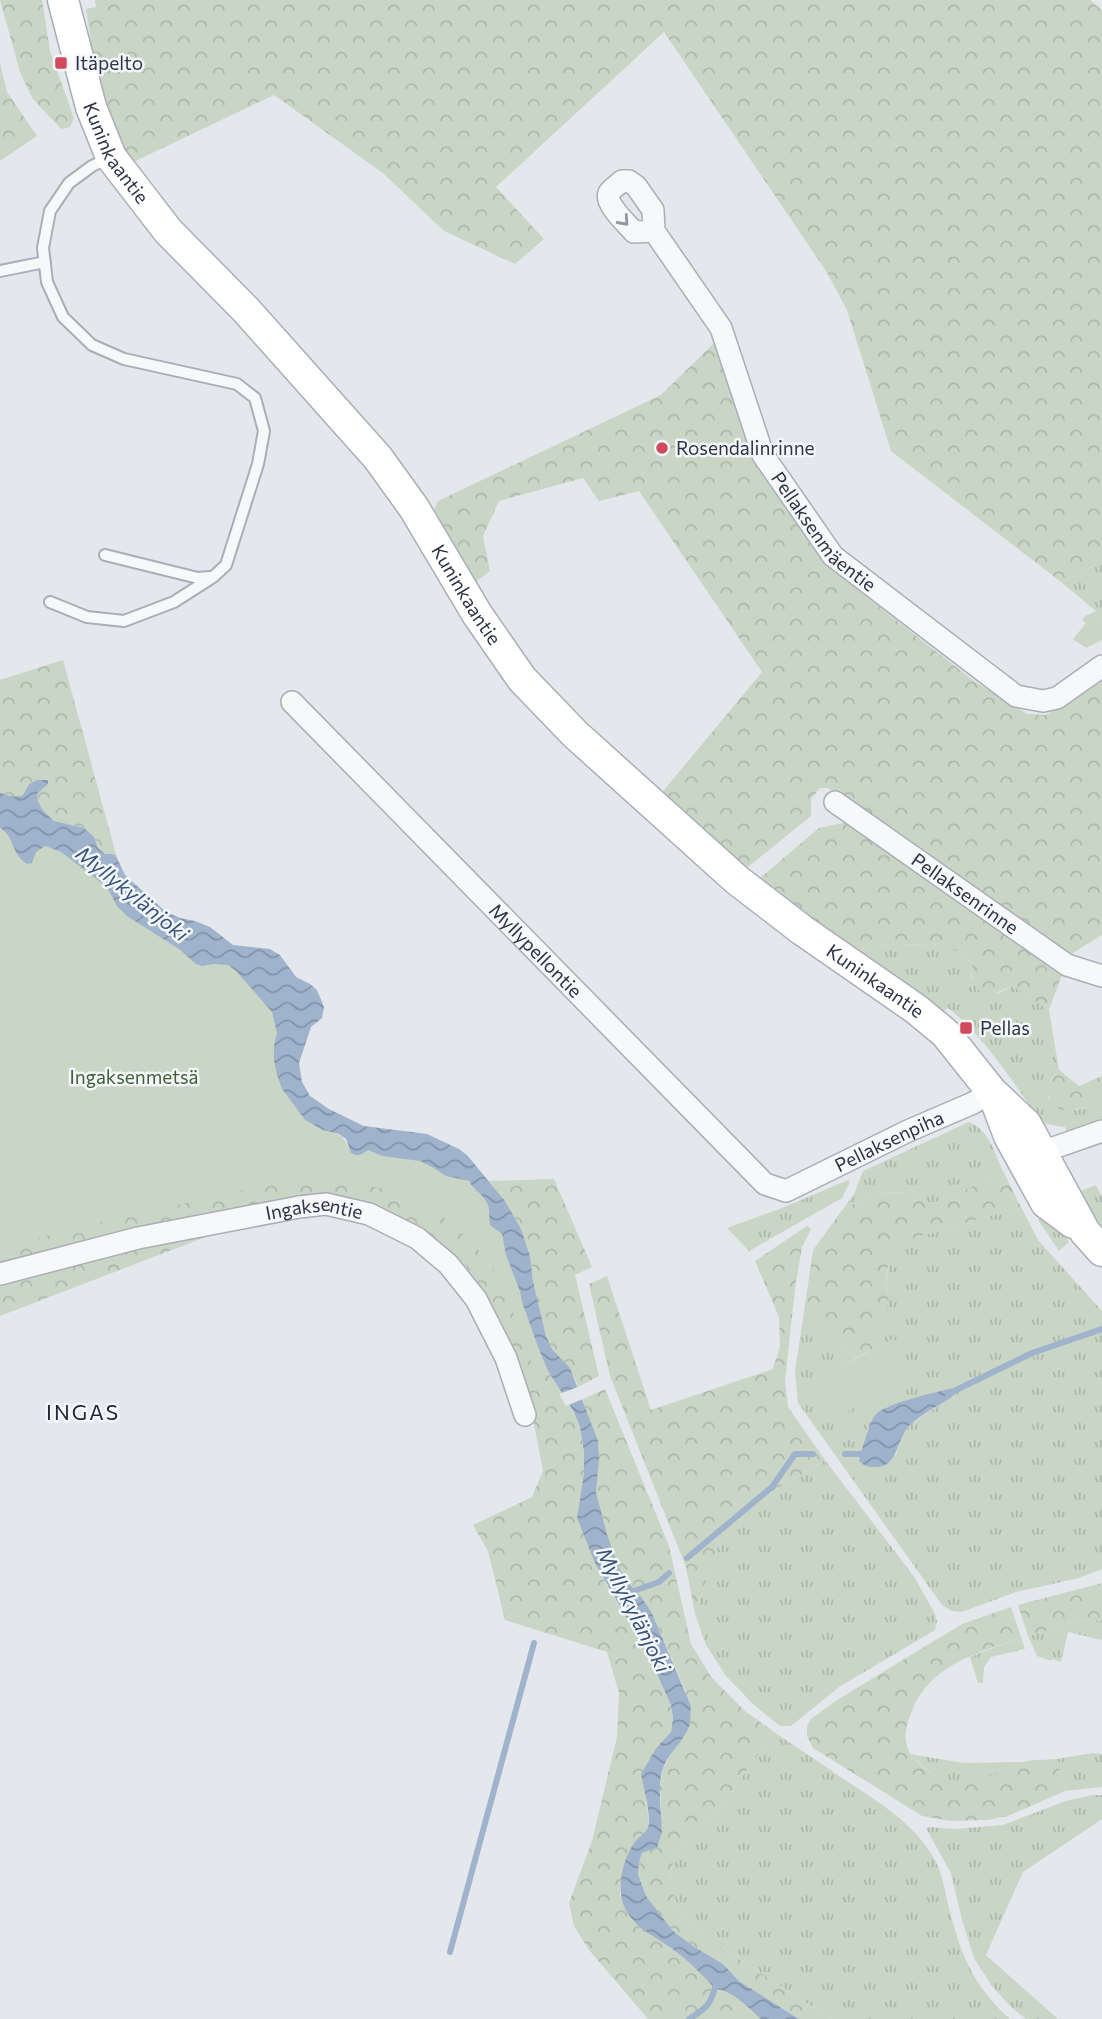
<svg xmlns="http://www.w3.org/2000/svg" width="1102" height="2019" viewBox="0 0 1102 2019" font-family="Commissioner,sans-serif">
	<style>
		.grass { fill: url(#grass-tufts); fill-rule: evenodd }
		.forest { fill: url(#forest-crowns) }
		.green { fill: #c9d6c5 }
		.water { fill: url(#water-waves) }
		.pier { fill: #e4e7ec }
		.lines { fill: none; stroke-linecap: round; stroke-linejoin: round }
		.stream { stroke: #9fb4cc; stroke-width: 6 }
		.lane-casing { stroke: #a9aeb7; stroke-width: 14 }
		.street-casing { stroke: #a9aeb7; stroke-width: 24 }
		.secondary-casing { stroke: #a9aeb7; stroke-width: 33 }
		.lane { stroke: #f7f8fa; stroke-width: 10 }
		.street { stroke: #f7f8fa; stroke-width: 21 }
		.secondary { stroke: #fff; stroke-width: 30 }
		.oneway { stroke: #9196a0 }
		.poi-dot { fill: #d1495b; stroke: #f4f6f9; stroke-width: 2.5 }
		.labels { text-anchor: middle; stroke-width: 5; stroke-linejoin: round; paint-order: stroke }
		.poi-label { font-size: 19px; fill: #2b3445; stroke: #f4f6f9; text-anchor: start }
		.street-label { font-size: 19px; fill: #2b3445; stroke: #f4f6f9 }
		.park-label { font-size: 19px; fill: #3f6138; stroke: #f4f6f9 }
		.water-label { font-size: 21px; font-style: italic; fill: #34527a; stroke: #f4f6f9 }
		.neighbourhood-label { font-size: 21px; letter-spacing: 2px; fill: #1d2536; stroke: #f4f6f9 }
	</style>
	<defs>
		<pattern id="grass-tufts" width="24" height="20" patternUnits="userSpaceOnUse" patternTransform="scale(1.75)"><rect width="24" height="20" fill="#c9d6c5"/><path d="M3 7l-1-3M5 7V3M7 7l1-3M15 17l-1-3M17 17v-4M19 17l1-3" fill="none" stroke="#adb8ab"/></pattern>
		<pattern id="forest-crowns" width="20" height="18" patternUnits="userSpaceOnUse" patternTransform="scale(1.75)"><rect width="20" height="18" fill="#c9d6c5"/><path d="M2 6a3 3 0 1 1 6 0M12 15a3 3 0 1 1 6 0" fill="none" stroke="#adb8ab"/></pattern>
		<pattern id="water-waves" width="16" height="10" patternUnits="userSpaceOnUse" patternTransform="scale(1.75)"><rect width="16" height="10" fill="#9fb4cc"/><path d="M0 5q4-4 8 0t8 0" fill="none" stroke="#8293a7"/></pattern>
	</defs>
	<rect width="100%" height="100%" fill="#e4e7ec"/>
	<path class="grass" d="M 1102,563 L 1102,622 L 1096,611 L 1061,582 Z
		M 899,944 L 933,945 L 964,953 L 972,962 L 971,979 L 998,993 L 1013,986 L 1049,1010 L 1059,1070 C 1050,1079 1046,1085 1048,1098 L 1076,1110 L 1089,1107 L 1102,1106 L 1102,1122 L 1067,1133 L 1065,1127 L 1046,1124 L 1038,1117 C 1011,1080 985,1037 948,1008 L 944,1011 L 853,954 L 866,947 Z
		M 969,1122 C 990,1130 995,1155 1004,1173 L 931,1204 L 910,1192 L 878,1193 L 843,1209 L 854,1194 L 863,1171 Z
		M 848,1180 L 850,1182 L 842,1198 L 749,1251 L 727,1228 L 782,1208 Z
		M 1096,1185 L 1102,1197 L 1102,1231 L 1073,1194 Z
		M 1021,1207 L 1038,1240 L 1102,1311 L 1102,1569 L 1079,1578 L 1016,1592 L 962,1612 L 952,1611 L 942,1605 L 798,1403 L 795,1371 L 805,1305 L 856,1358 L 804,1387 L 895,1338 L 873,1349 L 872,1340 L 875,1326 L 888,1303 L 886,1282 L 890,1257 L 901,1244 L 914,1238 ZM 952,1388 L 951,1397 L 911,1424 L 903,1433 L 896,1455 L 860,1462 L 875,1414 L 886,1407 Z
		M 1046,1213 L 1069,1242 L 1059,1251 L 1038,1220 Z
		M 825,1460 L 915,1578 L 935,1614 L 937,1622 L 935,1630 L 839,1687 L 791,1726 L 780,1726 L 754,1705 L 726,1676 L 706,1645 L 695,1614 L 727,1519 Z
		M 1082,1619 L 1102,1621 L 1102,1640 L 1068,1632 L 1061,1662 L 1052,1659 L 1051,1661 L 1037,1656 L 1028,1636 L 1063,1626 L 1073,1621 Z
		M 1021,1637 L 1025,1649 L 991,1657 L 984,1667 L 983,1683 L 978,1683 L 970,1657 Z
		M 774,1732 C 798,1748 822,1764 845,1780 C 880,1803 916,1824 936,1862 C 943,1876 945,1892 949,1908 C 961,1955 973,1986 1010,2019 L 831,2019 L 716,1944 L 678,1912 L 670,1875 L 676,1852 L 701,1831 L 729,1795 Z
		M 1092,1753 L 1102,1754 L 1102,1787 L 1065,1791 L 1057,1759 Z
		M 909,1754 L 964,1763 L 1022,1762 C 998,1774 962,1793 936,1776 C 926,1770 918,1761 909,1754 Z
		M 1092,1795 L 1102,1795 L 1102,1819 L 1023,1872 L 986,1955 L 1058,2019 L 1026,2019 L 1010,2006 L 992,1986 L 974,1958 L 962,1920 L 951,1873 L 927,1830 L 928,1827 L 956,1829 L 1003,1825 L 1066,1801 Z"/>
	<path class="forest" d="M 0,0 L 42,0 L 50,51 L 74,118 L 70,127 L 61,129 L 32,98 L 20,72 Z
		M 95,0 L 1090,0 L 1102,10 L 1102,563 L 1061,582 L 891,451 L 847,310 L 826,271 L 664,32 L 496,187 L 544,239 L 515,264 L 444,231 L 384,174 L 274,95 L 127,165 L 107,116 L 94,64 L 86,9 L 96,7 Z
		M 0,63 L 7,92 L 37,136 L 0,161 Z
		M 714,343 L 750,453 L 827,566 L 974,681 L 1027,714 L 1046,715 L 1102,679 L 1102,935 L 1068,956 L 828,788 L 820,788 L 811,799 L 811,816 L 743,871 L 660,795 L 762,672 L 639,491 L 599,501 L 583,478 L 499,501 L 483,536 L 490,571 L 473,584 L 432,515 L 438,501 L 661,395 Z
		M 63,660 L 117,858 L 112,854 L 105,854 L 98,848 L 94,837 L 73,825 L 62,824 L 54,821 L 42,809 L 38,801 L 37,794 L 45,787 L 37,780 L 29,784 L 23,795 C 15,798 7,796 0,792 L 0,680 Z
		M 848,822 L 1064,969 L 1049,1010 L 1013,986 L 987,996 C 971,986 971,981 972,962 L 964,953 L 933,945 L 899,944 L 866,947 L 853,954 L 754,883 L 819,828 Z
		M 0,828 L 9,834 L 39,849 L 45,846 L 61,852 L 107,887 L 117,906 L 277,1033 L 323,1130 C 342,1135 344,1134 350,1153 L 361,1155 L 368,1150 L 382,1156 L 469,1181 C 473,1191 485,1195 488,1206 C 490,1211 490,1220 490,1225 L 548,1371 L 574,1412 L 580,1427 L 584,1452 L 584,1472 L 577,1518 L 606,1584 L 650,1659 L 671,1705 L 673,1718 L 671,1732 L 657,1747 L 646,1799 L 649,1824 L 645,1833 L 635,1842 L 621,1879 L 620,1895 L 631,1917 L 653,1936 L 680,1955 L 706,1978 L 715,1989 C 734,1991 747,2007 761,2019 L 648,2019 L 589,1950 L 574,1926 L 569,1903 L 592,1841 L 617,1737 L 619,1693 L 607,1652 L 505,1620 L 488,1551 L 473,1525 L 532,1497 L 543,1471 L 533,1419 L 502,1332 L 466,1266 L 439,1243 L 405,1219 L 351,1200 L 242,1223 L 0,1316 Z
		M 1059,1070 L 1079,1086 L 1102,1076 L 1102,1106 C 1088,1107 1075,1110 1060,1110 C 1043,1093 1042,1089 1059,1070 Z
		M 1004,1173 L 1021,1207 L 914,1238 C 893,1247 885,1264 886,1287 C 887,1292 889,1298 888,1303 C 885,1322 871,1324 873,1349 L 856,1358 L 805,1305 L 813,1250 L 843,1209 L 878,1193 L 910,1192 L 931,1204 Z
		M 554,1179 L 592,1267 L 575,1275 L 599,1376 L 578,1387 L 570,1368 L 552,1349 L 546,1336 L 533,1281 L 530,1256 L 505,1201 L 489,1181 Z
		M 807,1226 L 811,1229 L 802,1247 L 795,1288 L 785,1382 L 788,1407 L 825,1460 L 727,1519 L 695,1614 L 686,1567 L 610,1376 L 589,1284 L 607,1276 L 651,1410 L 773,1369 L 780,1346 L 779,1317 L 755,1261 Z
		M 605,1389 L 669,1546 L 691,1644 L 712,1678 L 745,1711 L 774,1732 L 729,1795 L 701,1831 L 676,1852 L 670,1875 L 678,1912 L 716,1944 L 831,2019 L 799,2019 L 739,1981 L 723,1964 L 693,1946 L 673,1931 L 646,1896 L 638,1874 L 639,1863 L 642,1853 L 657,1848 L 662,1833 L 660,1787 L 663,1769 L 672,1752 L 685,1735 L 690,1723 L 686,1692 L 651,1611 L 642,1598 L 630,1585 L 619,1568 L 607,1534 L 596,1492 L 596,1478 L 583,1399 Z
		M 1102,1583 L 1102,1621 L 1082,1619 L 1073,1621 L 1063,1626 L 1028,1636 L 1018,1605 Z
		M 1011,1607 L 1021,1637 C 977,1654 929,1664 911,1713 C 906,1725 903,1736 908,1749 C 912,1760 936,1779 948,1781 C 976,1786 995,1773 1020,1763 C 1031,1759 1045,1760 1057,1759 L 1065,1791 L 1008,1816 L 987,1820 L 951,1821 L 922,1816 L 813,1748 L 807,1736 L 807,1726 L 811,1719 L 837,1700 L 962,1624 Z"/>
	<path class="green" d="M 1096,611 L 1102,622 L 1102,640 L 1086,648 L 1073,639 L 1086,623 L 1082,620 L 1085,616 Z
		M 0,829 L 10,832 L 37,847 L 50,848 L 78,859 L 138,918 L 225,957 L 279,1011 L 305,1120 L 341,1138 L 350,1150 L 421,1159 L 446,1170 L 477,1193 L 500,1229 L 557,1375 L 534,1370 L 509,1303 L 493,1268 L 470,1240 L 443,1217 L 380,1188 L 343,1181 L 284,1182 L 116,1218 L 0,1248 Z
		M 894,1338 L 914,1376 L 824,1424 L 803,1387 Z"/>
	<path class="water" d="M 37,780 L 48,780 L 48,784 L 37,794 L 38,801 L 42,809 L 54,821 L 84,828 L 94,837 L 98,848 L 105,854 L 112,854 L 117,858 L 125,875 L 166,912 L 180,918 L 195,921 L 210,927 L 233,945 L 270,949 L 280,955 L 296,977 L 310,984 L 317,990 L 324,1007 L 322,1018 L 311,1027 L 299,1063 L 302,1082 L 310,1096 L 329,1109 L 364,1126 L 427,1134 L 459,1149 L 467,1155 L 505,1201 L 521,1229 L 530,1256 L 533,1281 L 546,1336 L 552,1349 L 570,1368 L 598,1441 L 599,1459 L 596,1492 L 607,1534 L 619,1568 L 630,1585 L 642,1598 L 651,1611 L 691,1706 C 690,1712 691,1718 690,1723 C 686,1740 670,1751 664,1766 C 656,1784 662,1813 662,1833 L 657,1848 L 642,1853 L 639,1863 L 638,1874 L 646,1896 L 673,1931 L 693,1946 L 723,1964 L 739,1981 L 799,2019 L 761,2019 C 747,2007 734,1991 715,1989 C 706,1978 691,1964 680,1955 C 664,1941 642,1933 629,1915 C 614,1895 621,1863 634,1843 C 639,1836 649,1832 649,1822 C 649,1807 644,1789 641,1774 L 657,1747 L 671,1732 L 673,1718 L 671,1705 L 650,1659 L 595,1563 L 577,1518 L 584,1472 L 584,1452 L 580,1427 L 574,1412 L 548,1371 L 538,1347 L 522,1302 L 520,1291 L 506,1255 L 502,1234 L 490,1225 C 489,1220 490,1211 488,1206 C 485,1195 473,1190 469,1181 L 446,1176 L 434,1168 L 420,1161 L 382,1156 L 368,1150 C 361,1155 358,1157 351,1153 L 346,1139 L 339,1134 L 323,1130 L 305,1120 L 282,1089 L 277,1075 L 274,1060 L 274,1046 L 277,1033 L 272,1012 L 236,971 L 228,965 L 214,964 L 202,966 L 196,964 L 179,949 L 127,916 L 117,906 L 107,887 L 61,852 L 45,846 L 36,852 L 32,863 L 27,864 C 10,853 16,838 0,828 L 0,792 C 7,796 15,798 23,795 L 29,784 Z
		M 952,1388 L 955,1391 L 952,1397 C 938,1406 922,1414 910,1425 C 896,1438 899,1469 874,1467 C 868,1467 864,1466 859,1461 C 860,1455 871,1419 875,1415 C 885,1403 935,1393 952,1388 Z"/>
	<path class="pier" d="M 578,1387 L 583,1399 L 566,1406 L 559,1394 Z"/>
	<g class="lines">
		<path class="stream" d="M 948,1394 L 1032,1353 L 1102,1329
			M 845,1454 L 861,1454 L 867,1451
			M 687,1558 L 772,1487 L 795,1454 L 813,1454
			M 628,1593 L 659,1582 L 669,1573
			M 450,1952 L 534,1643
			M 689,2019 C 707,2008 711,2004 716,1984"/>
		<g class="lane-casing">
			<path id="lane" d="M 0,271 L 45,262
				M 105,555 L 198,578 L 210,577
				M 50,602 L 87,617 L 124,621 L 174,602 L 213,577 L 226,565 L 258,464 L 264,431 L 255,398 L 237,384 L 124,359 L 92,345 L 63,317 L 47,282 L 43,248 L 50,211 L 69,183 L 92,166 L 109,158"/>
		</g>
		<g class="street-casing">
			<g id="street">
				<path id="s1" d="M 654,231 L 634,232 C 627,224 604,203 609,193 C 611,189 618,185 622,181 L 629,181 L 636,186 L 653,210 L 654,231 L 721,328 L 763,455 L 833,556 L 1016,696 L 1043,701 L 1057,698 L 1102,666"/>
				<path id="s2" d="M 292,702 L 765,1184 L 786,1191 L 908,1131 L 973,1103 L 992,1092"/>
				<path id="s3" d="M 835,802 L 1067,965 L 1102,976"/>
				<path d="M 1031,1158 L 1042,1152 L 1102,1131"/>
				<path id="s4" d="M 0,1274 L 138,1238 L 299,1207 L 326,1204 L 369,1214 L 417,1238 L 448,1264 L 476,1299 L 506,1358 L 525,1415"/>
			</g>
		</g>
		<g class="secondary-casing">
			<g id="secondary">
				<path id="s5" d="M 63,0 L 91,107 L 111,157 L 168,231 L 246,310 L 378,458 L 414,508 L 477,614 L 522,679 L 575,734 L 737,880 L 802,930 L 916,1009 L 945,1033 L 992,1092 L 1026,1124 L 1085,1232 L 1102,1251"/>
				<path d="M 995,1099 L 1009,1136 L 1046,1203 L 1073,1223"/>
			</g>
		</g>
		<use href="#lane" class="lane"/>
		<use href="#street" class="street"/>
		<use href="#secondary" class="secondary"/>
	</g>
	<defs><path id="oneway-chevron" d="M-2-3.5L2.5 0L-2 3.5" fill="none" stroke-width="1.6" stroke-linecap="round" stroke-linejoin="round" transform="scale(1.75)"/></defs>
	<use class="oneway" href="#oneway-chevron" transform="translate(624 221) rotate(48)"/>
	<g class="poi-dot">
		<rect x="54" y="56" width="14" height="14" rx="3.5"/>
		<circle cx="662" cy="448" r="7"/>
		<rect x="959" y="1021" width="14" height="14" rx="3.5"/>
	</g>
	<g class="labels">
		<g class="poi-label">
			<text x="75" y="70">Itäpelto</text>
			<text x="676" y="455">Rosendalinrinne</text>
			<text x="980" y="1035">Pellas</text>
		</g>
		<g class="street-label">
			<text dy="7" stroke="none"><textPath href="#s5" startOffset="163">Kuninkaantie</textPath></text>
			<text dy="7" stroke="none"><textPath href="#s1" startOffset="502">Pellaksenmäentie</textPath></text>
			<text dy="7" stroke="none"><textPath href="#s5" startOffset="730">Kuninkaantie</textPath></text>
			<text dy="7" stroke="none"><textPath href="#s3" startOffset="159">Pellaksenrinne</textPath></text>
			<text dy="7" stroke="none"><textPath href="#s2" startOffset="348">Myllypellontie</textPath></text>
			<text dy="7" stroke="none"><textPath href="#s5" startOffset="1297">Kuninkaantie</textPath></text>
			<text dy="7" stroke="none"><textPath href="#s2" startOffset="812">Pellaksenpiha</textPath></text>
			<text dy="7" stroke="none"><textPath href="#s4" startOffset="322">Ingaksentie</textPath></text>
		</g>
		<g class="park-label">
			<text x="134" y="1084">Ingaksenmetsä</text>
		</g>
		<g class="water-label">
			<text transform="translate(132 894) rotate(39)" y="7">Myllykylänjoki</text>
			<text transform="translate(633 1610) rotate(63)" y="7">Myllykylänjoki</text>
		</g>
		<g class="neighbourhood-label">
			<text x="83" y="1420">INGAS</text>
		</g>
	</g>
</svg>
